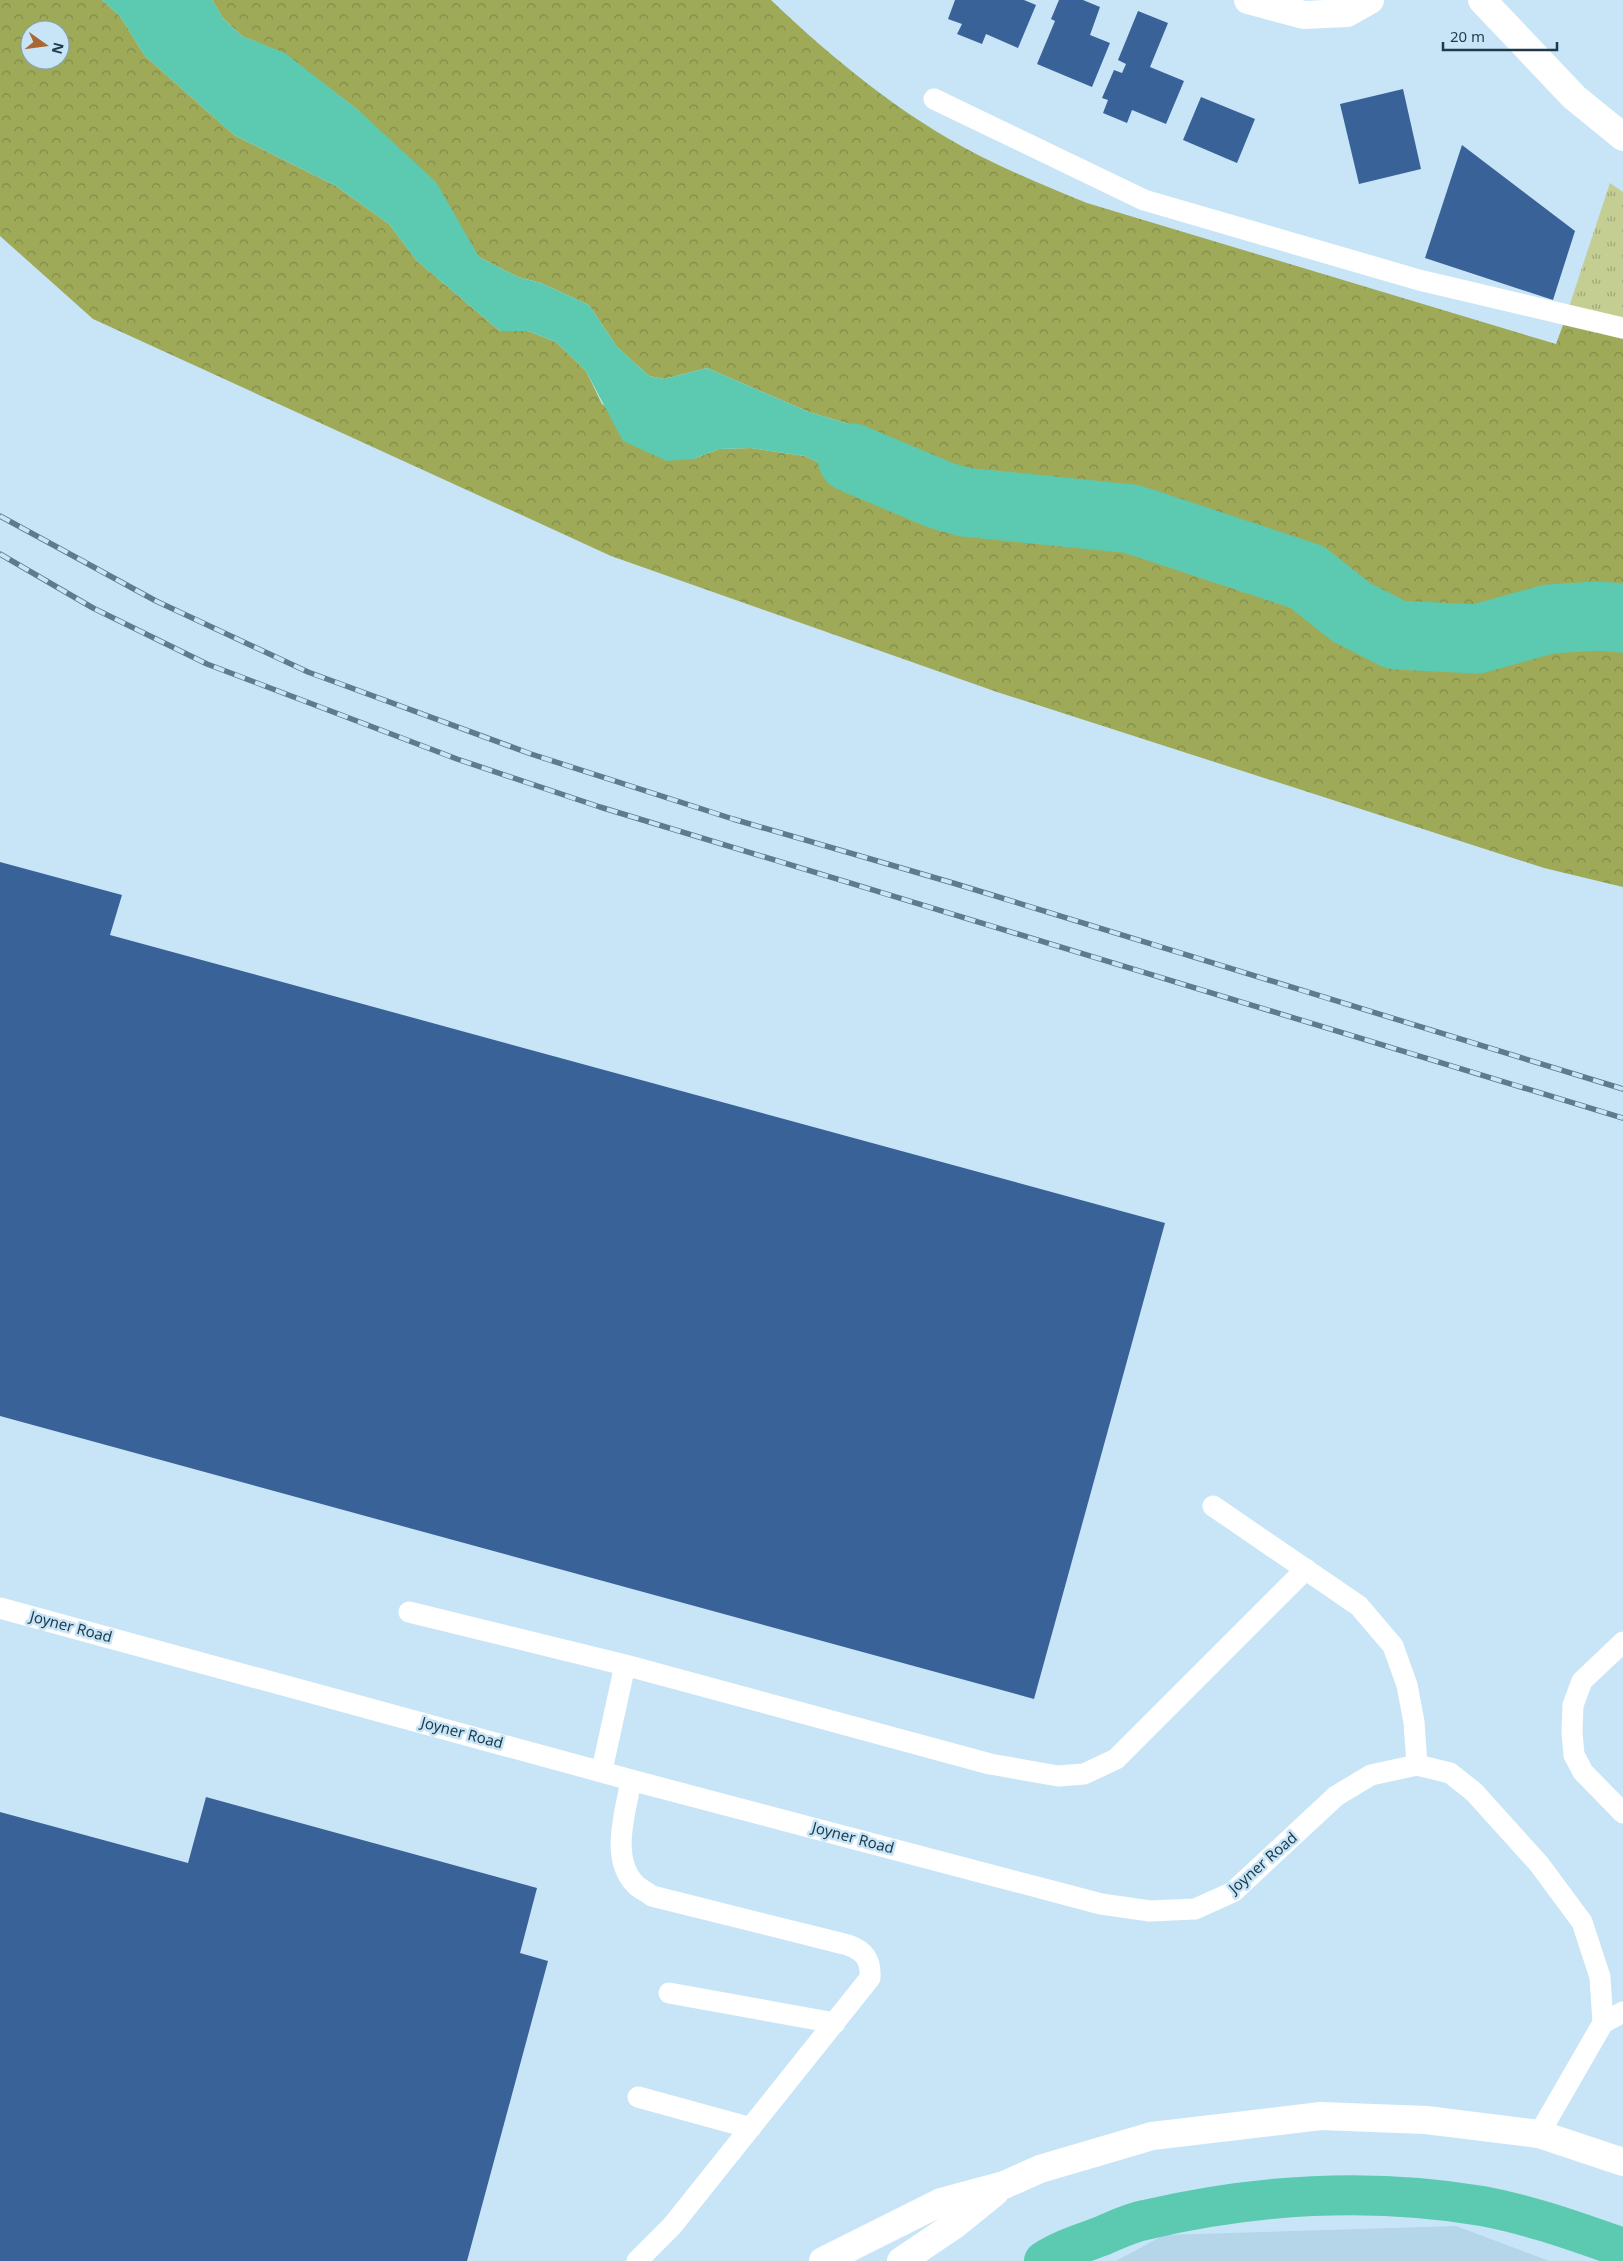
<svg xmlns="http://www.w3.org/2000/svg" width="1623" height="2261" viewBox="0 0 1623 2261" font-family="'Noto Sans',sans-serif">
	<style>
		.built { fill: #b5d5e9 }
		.grass { fill: url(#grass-tufts) }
		.forest { fill: url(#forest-crowns); fill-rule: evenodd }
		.water { fill: #5ccab0 }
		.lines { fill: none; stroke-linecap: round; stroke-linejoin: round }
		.canal { stroke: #5ccab0; stroke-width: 40 }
		.river { stroke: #5ccab0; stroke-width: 69 }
		.building { fill: #396298 }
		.service { stroke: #fff; stroke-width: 21 }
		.minor { stroke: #fff; stroke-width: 28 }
		.tertiary { stroke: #fff; stroke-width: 28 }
		.rail-casing { stroke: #5d7b8d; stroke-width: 5.5 }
		.rail { stroke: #c8e5f7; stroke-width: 4; stroke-dasharray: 11; stroke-linecap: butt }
		.labels { text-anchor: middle; stroke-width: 5; stroke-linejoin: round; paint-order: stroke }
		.street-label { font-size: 15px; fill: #1c3b4d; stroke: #c8e5f7 }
	</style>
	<defs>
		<pattern id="grass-tufts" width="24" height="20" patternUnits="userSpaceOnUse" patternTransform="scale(1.25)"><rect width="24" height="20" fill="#c4ce92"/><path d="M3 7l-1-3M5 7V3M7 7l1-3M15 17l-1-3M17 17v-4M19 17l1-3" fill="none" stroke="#9ea879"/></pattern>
		<pattern id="forest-crowns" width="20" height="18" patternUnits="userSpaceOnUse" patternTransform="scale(1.25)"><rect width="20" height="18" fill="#9eaa58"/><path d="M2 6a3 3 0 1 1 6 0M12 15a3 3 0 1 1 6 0" fill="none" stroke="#808c4b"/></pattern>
	</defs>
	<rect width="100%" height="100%" fill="#c8e5f7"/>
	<path class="built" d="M 1456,2226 L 1549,2261 L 1116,2261 L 1164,2235 Z"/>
	<path class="grass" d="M 1610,183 L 1623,192 L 1623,339 L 1563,325 Z"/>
	<path class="forest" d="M 0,0 L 102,0 L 120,16 L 145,56 L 234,135 L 336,186 L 389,224 L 417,261 L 500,331 L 528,331 L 556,342 L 586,371 L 602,404 L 693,459 L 719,449 L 751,448 L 805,456 L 907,505 L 940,494 L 856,426 L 809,412 L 707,368 L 664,379 L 649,376 L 617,347 L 589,305 L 541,283 L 518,277 L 479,257 L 466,237 L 358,110 L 285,54 L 242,36 L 223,18 L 212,0 L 771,0 C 834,60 901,115 978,155 C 1014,173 1050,188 1087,203 L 1556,344 L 1563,325 L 1623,339 L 1623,887 L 1544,868 L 997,692 L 611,556 L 93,319 L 0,236 ZM 30,30 L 60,30 L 60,60 L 30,60 Z"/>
	<path class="water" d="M 102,0 L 212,0 L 223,18 L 242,36 L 285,53 L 358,110 L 436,182 L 479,257 L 518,277 L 541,283 L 589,305 L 617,347 L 649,376 L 664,379 L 707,368 L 809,412 L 856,426 L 918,464 L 940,495 L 907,505 L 805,456 L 751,448 L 719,449 L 693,459 L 667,461 L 623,441 L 586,371 L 556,342 L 528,331 L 500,331 L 417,261 L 389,224 L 336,186 L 234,135 L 145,56 L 120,16 Z"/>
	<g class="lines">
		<path class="canal" d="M 1044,2261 C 1061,2250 1080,2244 1099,2237 C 1114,2231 1129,2223 1145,2220 C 1254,2194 1371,2187 1482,2206 C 1531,2215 1577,2232 1623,2248"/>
		<path class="river" d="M 852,458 L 940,495 L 964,502 L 1132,519 L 1307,577 L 1351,612 L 1396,635 L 1477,639 L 1549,619 L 1598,616 L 1623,618"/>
	</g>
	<path class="building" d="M 955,0 L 1024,0 L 1036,5 L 1018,48 L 986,34 L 982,44 L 957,34 L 962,24 L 948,19 Z
		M 1059,0 L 1083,0 L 1100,7 L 1090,35 L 1110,43 L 1092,87 L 1037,64 L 1055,21 L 1051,19 Z
		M 1138,11 L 1168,23 L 1150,67 L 1184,81 L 1166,124 L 1132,110 L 1127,123 L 1103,113 L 1108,100 L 1102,98 L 1114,70 L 1122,73 L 1126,64 L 1118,60 Z
		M 1403,89 L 1421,169 L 1359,184 L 1340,104 Z
		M 1201,97 L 1255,119 L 1237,163 L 1183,140 Z
		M 1462,145 L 1575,231 L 1553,300 L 1425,258 Z
		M 0,862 L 122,895 L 110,935 L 1165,1223 L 1034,1699 L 0,1416 Z
		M 206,1797 L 537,1888 L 520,1953 L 548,1961 L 467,2261 L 0,2261 L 0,1812 L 188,1863 Z"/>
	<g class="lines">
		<path class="service" d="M 934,99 L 1144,200 L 1419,280 L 1623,328
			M 1213,1506 L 1359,1606 L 1393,1646 L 1407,1685 L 1414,1722 L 1417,1765
			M 0,1608 L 631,1780 L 1052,1891 L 1101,1904 L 1150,1911 L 1195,1909 L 1233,1892 L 1336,1796 L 1371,1775 L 1417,1765 L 1450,1773 L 1474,1792 L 1539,1864 L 1582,1922 L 1600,1977 L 1603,2023 L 1539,2134
			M 409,1612 L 625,1665 L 990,1764 L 1058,1776 L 1084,1774 L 1116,1759 L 1306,1569
			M 1623,1642 L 1582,1681 L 1573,1705 L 1572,1732 L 1574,1755 L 1583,1772 L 1623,1813
			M 602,1770 L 625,1665
			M 631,1780 C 626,1812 609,1858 636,1885 C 640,1889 647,1892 652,1896 L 848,1945 C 865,1951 871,1960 870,1978 L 672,2226 L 637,2261
			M 669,1993 L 835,2023
			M 1603,2023 L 1623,2012
			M 638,2097 L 751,2128"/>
		<path class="minor" d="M 823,2261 L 941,2202 L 1004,2185 L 1040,2169 L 1152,2136 L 1321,2116 L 1426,2120 L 1539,2134 L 1623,2162
			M 901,2261 L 953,2226 L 995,2192"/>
		<path class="tertiary" d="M 1248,0 L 1304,15 L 1347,13 L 1370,0
			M 1482,0 L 1574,97 L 1623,137"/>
		<g class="rail-casing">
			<path id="rail" d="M 0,516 L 156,601 L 308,672 L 531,754 L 733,819 L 953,883 L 1623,1089
				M 0,554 L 93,608 L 207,664 L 457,759 L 600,807 L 1623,1118"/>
		</g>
		<use href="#rail" class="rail"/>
	</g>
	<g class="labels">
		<g class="street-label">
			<text transform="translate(71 1627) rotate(15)" y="5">Joyner Road</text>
			<text transform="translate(462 1733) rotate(15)" y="5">Joyner Road</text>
			<text transform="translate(853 1838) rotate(15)" y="5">Joyner Road</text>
			<text transform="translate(1263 1863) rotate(-41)" y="5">Joyner Road</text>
		</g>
	</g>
	<g transform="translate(45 45) rotate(104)"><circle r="24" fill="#c8e5f7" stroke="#83a1b3"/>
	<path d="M0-4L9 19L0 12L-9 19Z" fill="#aa6734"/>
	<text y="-8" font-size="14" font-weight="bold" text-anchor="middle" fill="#1c3b4d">N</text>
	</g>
	<path d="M1443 42v8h114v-8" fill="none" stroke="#1c3b4d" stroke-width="2.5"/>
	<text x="1450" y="42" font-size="15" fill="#1c3b4d" stroke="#c8e5f7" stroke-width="4" paint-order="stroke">20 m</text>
</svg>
